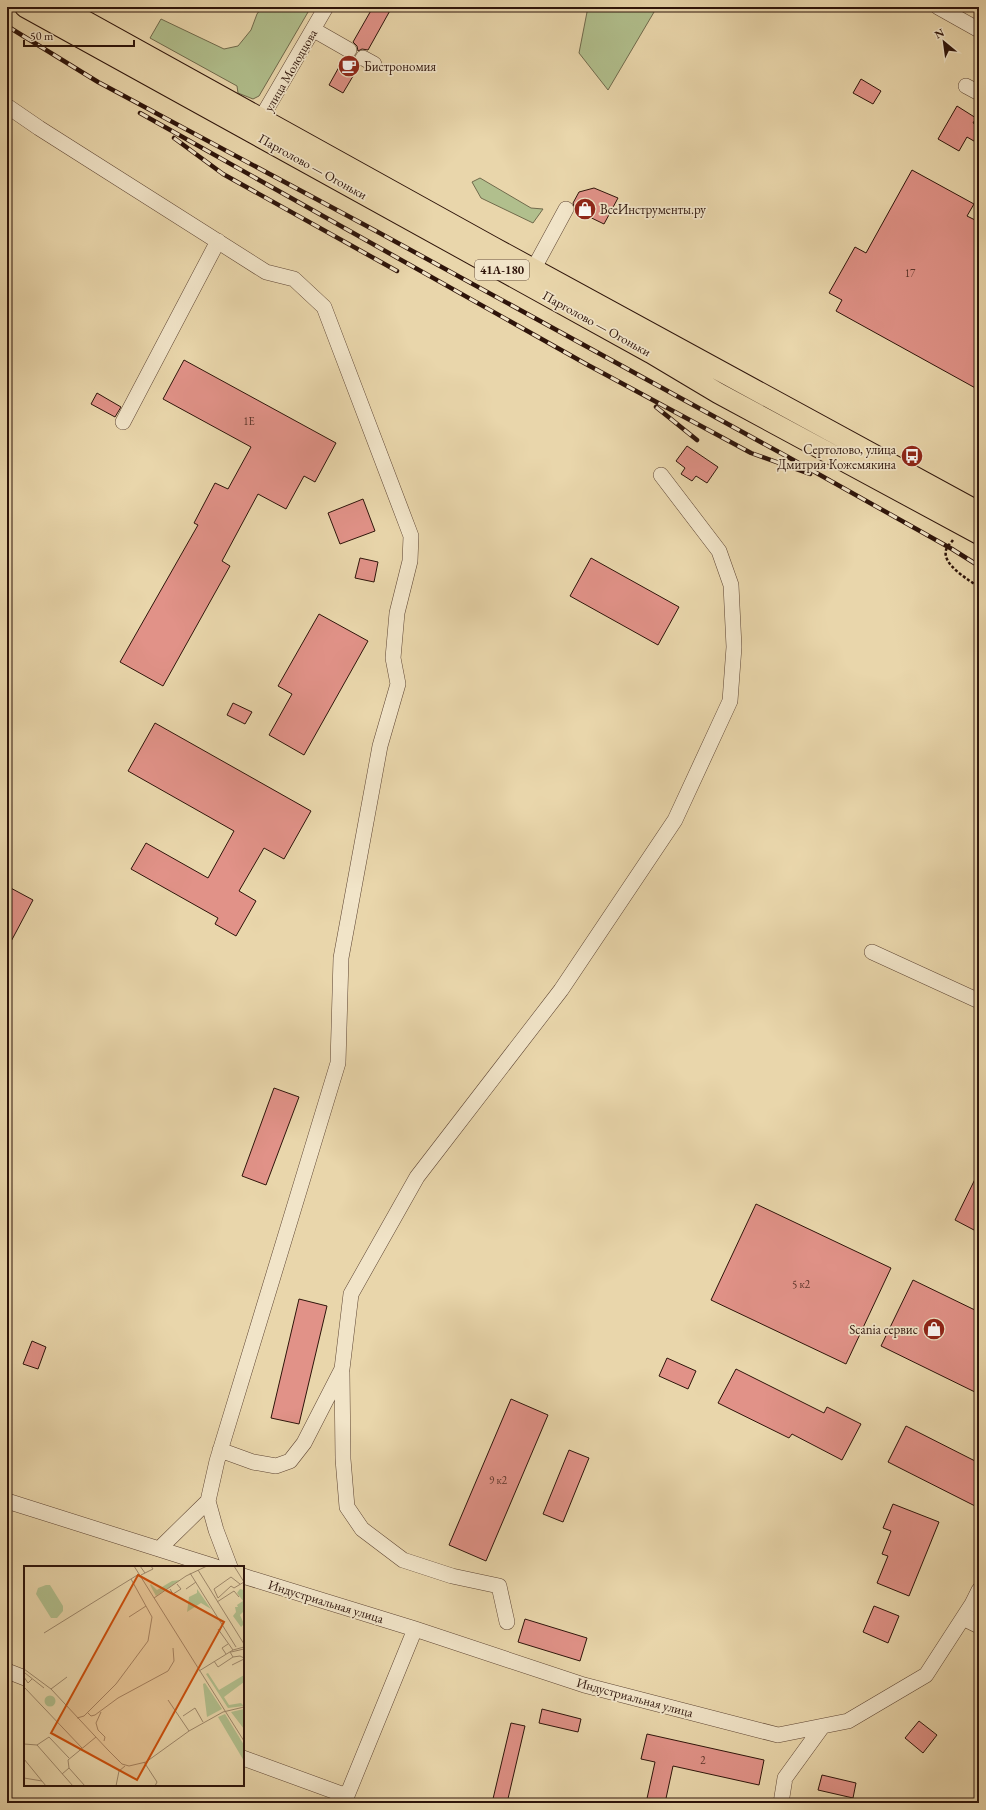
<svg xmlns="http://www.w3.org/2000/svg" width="986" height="1810" viewBox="0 0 986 1810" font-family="'EB Garamond',serif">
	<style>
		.green { fill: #b1bf8d; stroke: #706a4c }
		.building { fill: #e19288; stroke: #2e140a }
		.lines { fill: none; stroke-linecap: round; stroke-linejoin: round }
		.minor-casing { stroke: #5d4432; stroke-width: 16 }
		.major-casing { stroke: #2e140a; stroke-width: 22 }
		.path { stroke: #2e140a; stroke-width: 2.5; stroke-dasharray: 3 2; stroke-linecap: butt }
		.minor { stroke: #f1e4c8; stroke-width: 15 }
		.major { stroke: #e9d6ab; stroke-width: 20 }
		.rail-casing { stroke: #2e140a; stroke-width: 4.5 }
		.rail { stroke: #f1e4c8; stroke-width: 3; stroke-dasharray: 9; stroke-linecap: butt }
		.labels { text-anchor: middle; stroke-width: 3.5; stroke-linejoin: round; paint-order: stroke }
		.number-label { font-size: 11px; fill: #5b342a }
		.shield { fill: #f1e4c8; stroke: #685243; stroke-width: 1 }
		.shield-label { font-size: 12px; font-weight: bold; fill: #2e140a }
		.poi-label { font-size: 13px; fill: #2e140a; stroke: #f1e4c8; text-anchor: start }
		.street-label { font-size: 13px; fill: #2e140a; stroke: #f1e4c8 }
		.inset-road { fill: none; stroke: #9e886b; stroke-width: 1 }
		.view { fill: #cc4f0c; fill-opacity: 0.15; stroke: #cc4f0c; stroke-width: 2 }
		.inset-edge { fill: none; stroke: #2e140a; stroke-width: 2 }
	</style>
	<rect width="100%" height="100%" fill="#e9d6ab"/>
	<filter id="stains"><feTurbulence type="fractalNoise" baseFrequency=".005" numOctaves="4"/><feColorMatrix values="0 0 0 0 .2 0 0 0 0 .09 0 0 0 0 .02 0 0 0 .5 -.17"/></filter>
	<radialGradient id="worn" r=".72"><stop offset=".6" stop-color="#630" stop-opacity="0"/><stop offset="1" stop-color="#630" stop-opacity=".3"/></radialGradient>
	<path class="green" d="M 262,7 L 311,7 L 259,96 L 253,99 L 238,93 L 237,86 L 150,38 L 161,19 L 224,49 L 238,46 L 251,30 L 257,14 Z
		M 588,7 L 657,7 L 608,90 L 579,53 Z
		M 480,178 L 531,208 L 543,209 L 533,223 L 481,198 L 472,182 Z"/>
	<path class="building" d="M 373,7 L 392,7 L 368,50 L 362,49 L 358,51 L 357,46 L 353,42 Z
		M 354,57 L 355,62 L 359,66 L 343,93 L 329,85 L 344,58 L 349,59 Z
		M 861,79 L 881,91 L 873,104 L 853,93 Z
		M 957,106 L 976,118 L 973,123 L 979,126 L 979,144 L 967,137 L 959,151 L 938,139 Z
		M 912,170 L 974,204 L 967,216 L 979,222 L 979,390 L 836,311 L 842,300 L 829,293 L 855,247 L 866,253 Z
		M 594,188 L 618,198 L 604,224 L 575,210 L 573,203 L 579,192 Z
		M 184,360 L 336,443 L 315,482 L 304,476 L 286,509 L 258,494 L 222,561 L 230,566 L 163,686 L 120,662 L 198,525 L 194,523 L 215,483 L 228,489 L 251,447 L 163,399 Z
		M 97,393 L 121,407 L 115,417 L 91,404 Z
		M 687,446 L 718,467 L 707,483 L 696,476 L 692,481 L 681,474 L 685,468 L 676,461 Z
		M 363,499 L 375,531 L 340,544 L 328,513 Z
		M 360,558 L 378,562 L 374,582 L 355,578 Z
		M 591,558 L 679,607 L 658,645 L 570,596 Z
		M 319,614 L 368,641 L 304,755 L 269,735 L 292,694 L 278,686 Z
		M 233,703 L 252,712 L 245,724 L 227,715 Z
		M 155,723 L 311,811 L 284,859 L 264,848 L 239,891 L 256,901 L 236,936 L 215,924 L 218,918 L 131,869 L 146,843 L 208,878 L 234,831 L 128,771 Z
		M 7,886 L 33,900 L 7,949 Z
		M 274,1088 L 299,1097 L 266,1185 L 242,1176 Z
		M 979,1171 L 979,1220 L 974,1230 L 955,1220 Z
		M 756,1204 L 891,1268 L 846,1364 L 711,1300 Z
		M 913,1280 L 979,1312 L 979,1394 L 881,1346 Z
		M 299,1299 L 327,1306 L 299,1424 L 271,1418 Z
		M 32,1341 L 46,1347 L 38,1369 L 23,1364 Z
		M 667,1358 L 696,1371 L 688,1389 L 659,1376 Z
		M 736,1369 L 824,1413 L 827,1407 L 861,1424 L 842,1460 L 792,1434 L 789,1438 L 718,1403 Z
		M 511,1399 L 548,1415 L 486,1561 L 449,1545 Z
		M 906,1426 L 979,1463 L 979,1508 L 888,1462 Z
		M 569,1450 L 589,1458 L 563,1522 L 543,1514 Z
		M 893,1504 L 939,1522 L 909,1596 L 877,1583 L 888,1556 L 882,1554 L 891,1531 L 883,1528 Z
		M 874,1606 L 899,1616 L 888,1643 L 863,1632 Z
		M 525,1619 L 587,1638 L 580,1661 L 518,1642 Z
		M 542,1709 L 581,1719 L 578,1732 L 539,1723 Z
		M 919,1721 L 937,1735 L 923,1753 L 905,1738 Z
		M 511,1723 L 525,1726 L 507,1803 L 492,1803 Z
		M 647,1734 L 764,1760 L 759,1785 L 673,1766 L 665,1803 L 646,1803 L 655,1762 L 641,1759 Z
		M 822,1775 L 856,1783 L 853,1798 L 818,1790 Z"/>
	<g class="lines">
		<g class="minor-casing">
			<path id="minor" d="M 938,7 L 979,30
				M 314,30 L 349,50
				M 363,58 L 374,64
				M 966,86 L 979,93
				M 7,106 L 39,128 L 266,272 L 294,279 L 324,307 L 411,536 L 410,561 L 397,613 L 393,658 L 398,684 L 380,746 L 341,958 L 338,1063 L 217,1461 L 208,1501 L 159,1549
				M 256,127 L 326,7
				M 534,268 L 566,209
				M 123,422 L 218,241
				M 872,952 L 979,1001
				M 342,1372 L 343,1459 L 347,1507 L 362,1529 L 403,1560 L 452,1576 L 499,1586 L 507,1622
				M 220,1450 L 253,1462 L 276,1466 L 290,1461 L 304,1443 L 342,1369 L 351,1294 L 417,1177 L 561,990 L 675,820 L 730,701 L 734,647 L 731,585 L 719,551 L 661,475
				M 7,1501 L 216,1567
				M 208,1501 L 216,1530 L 230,1567
				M 243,1576 L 415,1629 L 584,1685 L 778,1735 L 848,1721 L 926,1675 L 972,1604 L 979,1590
				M 963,1618 L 979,1626
				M 7,1671 L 25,1678
				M 243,1758 L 347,1796
				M 344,1803 L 415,1629
				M 781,1803 L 785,1778 L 822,1727"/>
		</g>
		<g class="major-casing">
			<path id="major" d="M 25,7 L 651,353 L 718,393 L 979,534
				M 60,7 L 493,247 L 979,512"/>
		</g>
		<path class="path" d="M 953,540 C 951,543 947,546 946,550 C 942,565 969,580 979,587"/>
		<use href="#minor" class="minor"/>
		<use href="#major" class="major"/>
		<g class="rail-casing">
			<path id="rail" d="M 7,26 L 98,82 L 376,231 L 788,457 L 952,549 L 979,566
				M 140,113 L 586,364 L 751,453 L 810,474
				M 174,138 L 223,174 L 397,271
				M 656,407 L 697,440"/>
		</g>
		<use href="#rail" class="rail"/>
	</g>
	<defs>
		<g id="cafe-disc" transform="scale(1.15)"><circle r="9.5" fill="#8f2418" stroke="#f1e4c8"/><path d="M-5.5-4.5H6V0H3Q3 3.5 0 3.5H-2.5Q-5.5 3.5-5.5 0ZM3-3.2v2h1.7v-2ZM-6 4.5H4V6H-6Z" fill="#fff"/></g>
		<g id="shop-disc" transform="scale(1.15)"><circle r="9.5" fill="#8f2418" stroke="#f1e4c8"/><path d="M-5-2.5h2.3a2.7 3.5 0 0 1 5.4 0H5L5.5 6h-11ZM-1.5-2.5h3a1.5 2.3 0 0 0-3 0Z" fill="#fff"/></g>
		<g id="bus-disc" transform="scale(1.15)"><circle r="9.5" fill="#8f2418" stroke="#f1e4c8"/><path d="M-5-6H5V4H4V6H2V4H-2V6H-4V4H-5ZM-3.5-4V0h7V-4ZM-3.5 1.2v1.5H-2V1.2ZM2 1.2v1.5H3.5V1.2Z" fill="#fff"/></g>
	</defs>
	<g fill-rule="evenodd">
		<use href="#cafe-disc" x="349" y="66"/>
		<use href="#shop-disc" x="585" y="209"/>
		<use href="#bus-disc" x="912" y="456"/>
		<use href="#shop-disc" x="934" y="1329"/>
	</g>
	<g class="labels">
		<g class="number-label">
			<text x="910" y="277">17</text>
			<text x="249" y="425">1Е</text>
			<text x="801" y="1288">5 к2</text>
			<text x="498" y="1484">9 к2</text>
			<text x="703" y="1764">2</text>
		</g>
		<rect class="shield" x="475" y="260" width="54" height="20" rx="3"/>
		<g class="shield-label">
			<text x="502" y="274">41А-180</text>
		</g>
		<g class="poi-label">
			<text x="364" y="71">Бистрономия</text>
			<text x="600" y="214">ВсеИнструменты.ру</text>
			<text x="896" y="454" text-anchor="end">Сертолово, улица<tspan x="896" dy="15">Дмитрия Кожемякина</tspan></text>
			<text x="918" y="1334" text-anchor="end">Scania сервис</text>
		</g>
		<g class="street-label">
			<text transform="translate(290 70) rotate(-60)" y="5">улица Молодцова</text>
			<text transform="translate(313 166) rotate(29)" y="5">Парголово — Огоньки</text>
			<text transform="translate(597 323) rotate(29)" y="5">Парголово — Огоньки</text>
			<text transform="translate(326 1601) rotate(17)" y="5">Индустриальная улица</text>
			<text transform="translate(635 1697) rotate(15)" y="5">Индустриальная улица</text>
		</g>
	</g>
	<g transform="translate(24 1566)">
		<rect width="220" height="220" fill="#e9d6ab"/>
		<path d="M 156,14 L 132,30 L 126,19 L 127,18 L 133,24 L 148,15 ZM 22,19 L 26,19 L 39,40 L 39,45 L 33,52 L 27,52 L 12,28 L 14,22 ZM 173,23 L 187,43 L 177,37 L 163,46 L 165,31 L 173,27 ZM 216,23 L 220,24 L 220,45 L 216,49 L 220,58 L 217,61 L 209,50 L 212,46 L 211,41 L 214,41 L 213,39 L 219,35 L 213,27 ZM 184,107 L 195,124 L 220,109 L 220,116 L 200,131 L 205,139 L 217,137 L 220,140 L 204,142 L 182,108 ZM 181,117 L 198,143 L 183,151 L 179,118 ZM20.5 135a5.5 5.5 0 1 1 11 0a5.5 5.5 0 1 1-11 0ZM 220,143 L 220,163 L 207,146 ZM 201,148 L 220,179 L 220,195 L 194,151 Z" fill="#b1bf8d"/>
		<path class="inset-road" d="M 110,0 L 220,175M 116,0 L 121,7 L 117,9M 210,0 L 220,16M 174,4 L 220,78M 121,7 L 129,3 L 127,0M 166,7 L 212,81M 146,23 L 149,28 L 157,23 L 153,18M 162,23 L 172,16M 130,32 L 162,10 L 183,0M 194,32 L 190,23 L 207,11 L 216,18M 194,32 L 207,20 L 210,22 L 220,16M 193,36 L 210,25 L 215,31M 105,51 L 122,40M 194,63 L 209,84M 20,67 L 115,8M 206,86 L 209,91 L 216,90 L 220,92M 207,86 L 220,83M 202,88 L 198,82 L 204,78M 190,95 L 194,101 L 209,91M 208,99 L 220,93M 0,103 L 27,123 L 84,184 L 98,198 L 105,200 L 122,196 L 165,165 L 199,146 L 220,141M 175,105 L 209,84 L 220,81M 1,107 L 20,122M 0,111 L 4,117 L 8,113M 0,121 L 58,182M 27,123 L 43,111M 144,134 L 165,165M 63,146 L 67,150 L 71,149 L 94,132 L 144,105 L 150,95 L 149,82M 77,146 L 72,157 L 74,164 L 81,171 L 80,175M 159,150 L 171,142 L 179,156M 53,152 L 60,150 L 92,118 L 124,75 L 128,51 L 107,13M 0,178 L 13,179 L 49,220M 13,179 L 25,171 L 45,192M 0,193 L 22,220M 120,196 L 133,216 L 131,220M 45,202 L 61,220M 38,208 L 45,202 L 44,194 L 72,171M 0,212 L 18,215M 92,220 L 95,205 L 101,200"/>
		<path class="view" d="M 114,9 L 200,56 L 113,214 L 27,167 Z"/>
		<rect width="220" height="220" class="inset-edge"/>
	</g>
	<rect width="986" height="1810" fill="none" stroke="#e9d6ab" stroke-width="24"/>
	<rect x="8" y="8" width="970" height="1794" fill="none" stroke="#2e140a" stroke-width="2"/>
	<rect x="12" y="12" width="962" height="1786" fill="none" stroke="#2e140a"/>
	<g transform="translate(944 42) rotate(331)" stroke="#f1e4c8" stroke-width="3" paint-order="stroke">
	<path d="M0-3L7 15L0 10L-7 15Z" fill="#2e140a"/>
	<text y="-6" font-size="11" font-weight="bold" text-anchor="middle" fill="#2e140a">N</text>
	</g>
	<path d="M24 40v6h110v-6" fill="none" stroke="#2e140a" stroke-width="2"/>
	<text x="30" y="40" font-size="12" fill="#2e140a" stroke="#f1e4c8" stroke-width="3" paint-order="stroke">50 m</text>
	<rect width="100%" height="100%" filter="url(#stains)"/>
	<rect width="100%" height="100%" fill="url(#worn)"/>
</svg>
